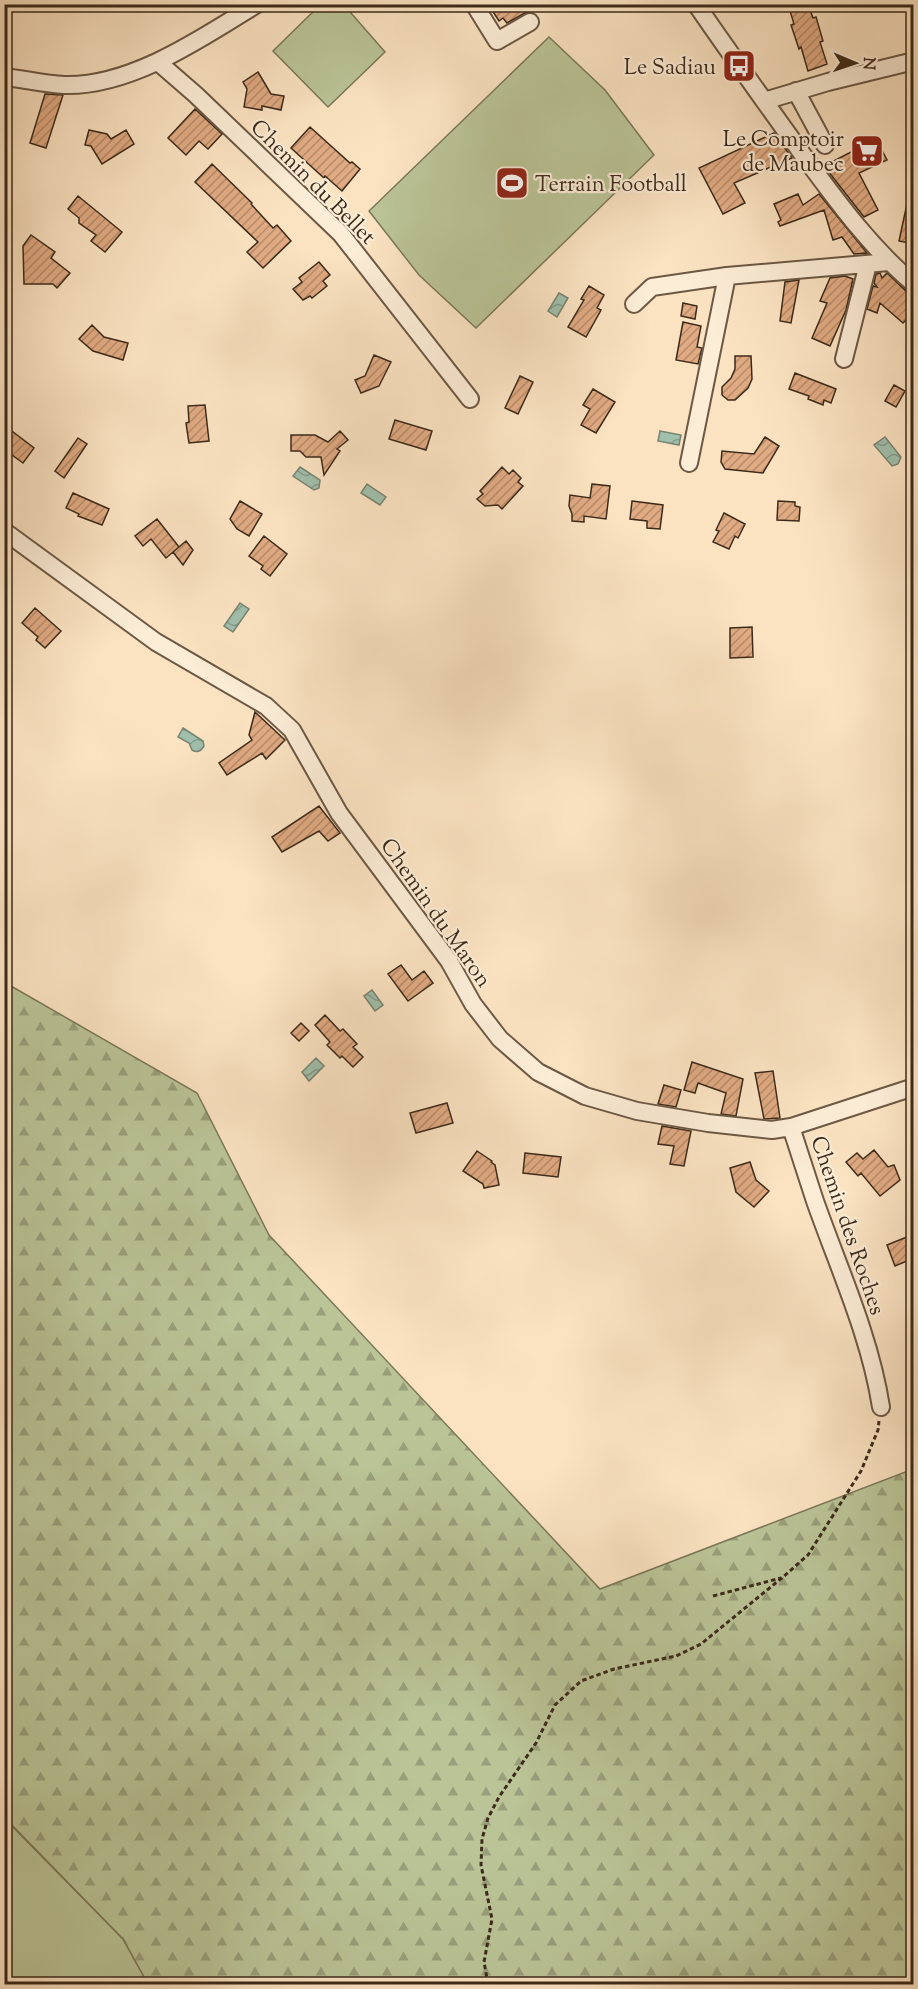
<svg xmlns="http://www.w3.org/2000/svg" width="918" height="1989" viewBox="0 0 918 1989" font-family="'Sorts Mill Goudy',serif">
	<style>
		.green { fill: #bac497; stroke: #7b7758; stroke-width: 1.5 }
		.forest { fill: url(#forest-firs); stroke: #7b7758; stroke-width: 1.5 }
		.water { fill: url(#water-waves); stroke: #788372; stroke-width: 1.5 }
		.building { fill: url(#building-hatch); stroke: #3c2a1a; stroke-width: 1.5 }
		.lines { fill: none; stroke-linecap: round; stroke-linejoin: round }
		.minor-casing { stroke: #6c5844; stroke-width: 20 }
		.path { stroke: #3c2a1a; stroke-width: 3; stroke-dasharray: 4.5 3; stroke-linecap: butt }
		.minor { stroke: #fcedd7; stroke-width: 16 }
		.labels { text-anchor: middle; stroke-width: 4.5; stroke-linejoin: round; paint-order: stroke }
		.poi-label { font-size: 22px; fill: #3c2a1a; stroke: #fcedd7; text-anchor: end }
		.street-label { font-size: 22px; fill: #3c2a1a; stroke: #fcedd7 }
	</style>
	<defs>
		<pattern id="forest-firs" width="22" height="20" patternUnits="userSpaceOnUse" patternTransform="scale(1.5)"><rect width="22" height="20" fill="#bac497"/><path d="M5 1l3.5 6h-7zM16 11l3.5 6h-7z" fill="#989f7a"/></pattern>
		<pattern id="water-waves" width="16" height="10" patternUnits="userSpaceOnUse" patternTransform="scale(1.5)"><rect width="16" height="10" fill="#a0bfac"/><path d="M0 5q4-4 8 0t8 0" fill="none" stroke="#849b8b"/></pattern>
		<pattern id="building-hatch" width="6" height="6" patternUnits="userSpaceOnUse" patternTransform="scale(1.5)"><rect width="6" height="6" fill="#e0aa82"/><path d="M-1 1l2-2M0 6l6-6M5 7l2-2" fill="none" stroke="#b78b6a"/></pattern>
	</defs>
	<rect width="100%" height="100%" fill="#fbe3c2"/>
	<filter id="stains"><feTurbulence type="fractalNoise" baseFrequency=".00333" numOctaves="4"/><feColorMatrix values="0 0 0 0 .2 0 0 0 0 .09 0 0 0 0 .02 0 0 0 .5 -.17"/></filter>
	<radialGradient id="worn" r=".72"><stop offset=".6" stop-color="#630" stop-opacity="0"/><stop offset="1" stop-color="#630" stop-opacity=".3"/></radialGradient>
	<path class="green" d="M 344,5 L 385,52 L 328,107 L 273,51 L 320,5 Z
		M 549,37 L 605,90 L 654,155 L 476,328 L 419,275 L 369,211 Z
		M 4,1818 L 123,1939 L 148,1984 L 5,1984 Z"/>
	<path class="forest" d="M 4,982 L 197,1093 L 269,1235 L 600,1589 L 913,1469 L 913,1984 L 148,1984 L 123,1939 L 5,1818 Z"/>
	<path class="water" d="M 559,293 L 568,298 L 557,317 L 548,311 Z
		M 660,431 L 681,435 L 679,445 L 658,441 Z
		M 885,437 L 901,457 L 898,464 L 892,466 L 874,445 Z
		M 300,467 L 320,480 L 319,488 L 314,490 L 293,476 Z
		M 367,484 L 386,497 L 380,505 L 361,493 Z
		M 240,603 L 249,609 L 233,632 L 224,626 Z
		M 183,728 L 203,741 L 204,746 C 201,751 197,753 192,750 L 189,743 L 178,737 Z
		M 372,990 L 383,1005 L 375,1011 L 364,996 Z
		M 316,1058 L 324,1066 L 309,1081 L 302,1072 Z"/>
	<path class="building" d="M 488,4 L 542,4 L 531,12 L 525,13 L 507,23 L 503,18 L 499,21 Z
		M 788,4 L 808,4 L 813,18 L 816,17 L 823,41 L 820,42 L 827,64 L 808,71 L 801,47 L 799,49 L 791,25 L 794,24 Z
		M 258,72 L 271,94 L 284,96 L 281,110 L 262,106 L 262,110 L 244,107 L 247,89 L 243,82 Z
		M 45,94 L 63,95 L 46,148 L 30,143 Z
		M 195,109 L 222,134 L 208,149 L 199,141 L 186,155 L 168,138 Z
		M 310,127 L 350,163 L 352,162 L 360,169 L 342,191 L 325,176 L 324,178 L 291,148 Z
		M 89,130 L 107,134 L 111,139 L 126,130 L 134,144 L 102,164 L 91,146 L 85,145 Z
		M 774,133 L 792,158 L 734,183 L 745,203 L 723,214 L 699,168 Z
		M 876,139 L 887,160 L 859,173 L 878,210 L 864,217 L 824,166 Z
		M 212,164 L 252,203 L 251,204 L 273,228 L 277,225 L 291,241 L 263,268 L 247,252 L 258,242 L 195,182 Z
		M 798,194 L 803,205 L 819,194 L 867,253 L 854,254 L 842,237 L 833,240 L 824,210 L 780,226 L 778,222 L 781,220 L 774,204 Z
		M 78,196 L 122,232 L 105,252 L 91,241 L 96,235 L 79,223 L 79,218 L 68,209 Z
		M 908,199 L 914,199 L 914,244 L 899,241 Z
		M 31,235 L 55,252 L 51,258 L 70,273 L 57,288 L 53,284 L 24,284 L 23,246 Z
		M 319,262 L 330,275 L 323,281 L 327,286 L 312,298 L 310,296 L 303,300 L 293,289 L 302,282 L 299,278 Z
		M 880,273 L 882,278 L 887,273 L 907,292 L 914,294 L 914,312 L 903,323 L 880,303 L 877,313 L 867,309 L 873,286 L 877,287 L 874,283 L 876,274 Z
		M 845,276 L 853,279 L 846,310 L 830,346 L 812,338 L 827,303 L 820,301 L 830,278 Z
		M 799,280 L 791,323 L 780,321 L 785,282 Z
		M 589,286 L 604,295 L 597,308 L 601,310 L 586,337 L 568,327 L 584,300 L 581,299 Z
		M 683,303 L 697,306 L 695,319 L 681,316 Z
		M 683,322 L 701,326 L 697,347 L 702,348 L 698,364 L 676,360 Z
		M 92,325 L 104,337 L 128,343 L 123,360 L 93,351 L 79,339 Z
		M 374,355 L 391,362 L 379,386 L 361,393 L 355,380 L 365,376 Z
		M 735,356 L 751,356 L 752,379 L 748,388 L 735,400 L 728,400 L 722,395 L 722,387 L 731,378 L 735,369 Z
		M 795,373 L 836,389 L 831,403 L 824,400 L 823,405 L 808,399 L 809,396 L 789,389 Z
		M 520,376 L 533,382 L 518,414 L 505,408 Z
		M 894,385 L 905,391 L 896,407 L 885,401 Z
		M 593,389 L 615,402 L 596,433 L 581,425 L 590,409 L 583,405 Z
		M 205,405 L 209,441 L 189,443 L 186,423 L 189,422 L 188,406 Z
		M 395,420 L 432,431 L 426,450 L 389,439 Z
		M 4,425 L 34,448 L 23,463 L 4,449 Z
		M 340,431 L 348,440 L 337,449 L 340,451 L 324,475 L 321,457 L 306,457 L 300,451 L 291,451 L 291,435 L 315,435 L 328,442 Z
		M 765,437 L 779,446 L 763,473 L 725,469 L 721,462 L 722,451 L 754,454 Z
		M 78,438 L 87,444 L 64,478 L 55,471 Z
		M 502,467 L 509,474 L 513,470 L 521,478 L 518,482 L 523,486 L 502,509 L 498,505 L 485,506 L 477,499 L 483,494 L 480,491 Z
		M 592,484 L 610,486 L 606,519 L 584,516 L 584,522 L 572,521 L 572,514 L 569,506 L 570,495 L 590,498 Z
		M 73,493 L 109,509 L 102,525 L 78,516 L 79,514 L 66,508 Z
		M 240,501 L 262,514 L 249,536 L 237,529 L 230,519 Z
		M 632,501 L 663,505 L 660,529 L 647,528 L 647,521 L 630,519 Z
		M 778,501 L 795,502 L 795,506 L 800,507 L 799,521 L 777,520 Z
		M 724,513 L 745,524 L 738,538 L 735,536 L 729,549 L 713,542 L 719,531 L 716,530 Z
		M 157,519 L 179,547 L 166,558 L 151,539 L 143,546 L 135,536 Z
		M 264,536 L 287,554 L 270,576 L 261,569 L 263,566 L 249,556 Z
		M 186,541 L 193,550 L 183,565 L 173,552 Z
		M 35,608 L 61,631 L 45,648 L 36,640 L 38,637 L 22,623 Z
		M 752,627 L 753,657 L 730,658 L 730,628 Z
		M 255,712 L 285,740 L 266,759 L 262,753 L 227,775 L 219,763 L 252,740 L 249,735 Z
		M 319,806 L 340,833 L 328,841 L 319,831 L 282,852 L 272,837 Z
		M 401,965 L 412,980 L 424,971 L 433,983 L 408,1001 L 388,974 Z
		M 325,1015 L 340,1031 L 343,1029 L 357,1044 L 353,1047 L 363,1057 L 353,1067 L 342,1056 L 340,1058 L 327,1045 L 330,1042 L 315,1025 Z
		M 301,1023 L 309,1031 L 299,1041 L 291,1033 Z
		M 692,1062 L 743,1079 L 736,1116 L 721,1114 L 726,1093 L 698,1083 L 695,1093 L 684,1090 Z
		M 773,1071 L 780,1118 L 764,1119 L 755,1073 Z
		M 664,1085 L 681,1090 L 676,1107 L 658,1104 Z
		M 447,1103 L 453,1123 L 416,1133 L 410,1113 Z
		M 662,1126 L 691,1131 L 684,1166 L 670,1164 L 674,1146 L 658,1144 Z
		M 874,1150 L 888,1167 L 894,1165 L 900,1180 L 880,1196 L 861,1173 L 858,1176 L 846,1162 L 857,1153 L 863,1159 Z
		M 477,1151 L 492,1161 L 491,1162 L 495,1165 L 499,1185 L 484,1188 L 483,1184 L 463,1171 Z
		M 525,1153 L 561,1157 L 558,1177 L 523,1173 Z
		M 750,1162 L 756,1180 L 769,1191 L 754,1207 L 736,1192 L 730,1168 Z
		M 914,1234 L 914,1258 L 895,1266 L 887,1245 Z"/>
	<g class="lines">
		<g class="minor-casing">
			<path id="minor" d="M 474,4 L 497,41 L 530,22
				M 696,4 C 731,55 767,105 803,155 C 837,201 870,247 914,284
				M 158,62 L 196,95 L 341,234 L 470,399
				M 4,77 C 24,79 44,84 64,85 C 131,87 202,38 257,4
				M 796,91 L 825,145
				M 764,101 L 828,82 L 914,61
				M 634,304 L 652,287 L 727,276 L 889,262
				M 844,359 L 868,264
				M 689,463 L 727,276
				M 4,531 L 156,642 L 266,706 L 292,730 L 339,813 L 449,961 L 473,1004 L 500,1039 L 538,1072 L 585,1096 L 637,1111 L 708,1123 L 772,1130 L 791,1127 L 914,1087
				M 791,1127 C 799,1151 807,1177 815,1201 C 839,1269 870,1336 881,1407"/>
		</g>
		<path class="path" d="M 713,1596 L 781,1578
			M 488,1984 L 484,1962 L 492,1919 L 481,1865 L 482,1839 L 488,1818 L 499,1797 L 536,1743 L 555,1705 L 581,1681 L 614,1669 L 676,1656 L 701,1644 L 783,1577 L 808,1555 L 861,1471 L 878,1430 L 879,1421"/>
		<use href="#minor" class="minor"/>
	</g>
	<defs>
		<g id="bus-square" transform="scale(1.725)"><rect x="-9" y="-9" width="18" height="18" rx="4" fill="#8f2418" stroke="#fcedd7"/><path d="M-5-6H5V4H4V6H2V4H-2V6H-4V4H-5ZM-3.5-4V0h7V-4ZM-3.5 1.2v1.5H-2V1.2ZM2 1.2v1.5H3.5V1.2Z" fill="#fff"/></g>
		<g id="supermarket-square" transform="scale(1.725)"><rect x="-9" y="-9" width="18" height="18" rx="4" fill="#8f2418" stroke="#fcedd7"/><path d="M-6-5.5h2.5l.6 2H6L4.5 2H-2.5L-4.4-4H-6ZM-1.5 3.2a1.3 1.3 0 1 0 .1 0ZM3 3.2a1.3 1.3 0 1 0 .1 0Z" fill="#fff"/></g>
		<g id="stadium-square" transform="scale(1.725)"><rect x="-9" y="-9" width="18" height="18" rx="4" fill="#8f2418" stroke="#fcedd7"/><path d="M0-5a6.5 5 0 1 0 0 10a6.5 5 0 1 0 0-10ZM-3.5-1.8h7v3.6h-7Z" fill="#fff"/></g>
	</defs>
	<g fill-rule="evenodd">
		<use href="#bus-square" x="739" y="66"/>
		<use href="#supermarket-square" x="867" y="151"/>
		<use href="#stadium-square" x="512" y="183"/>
	</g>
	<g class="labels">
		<g class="poi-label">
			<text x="716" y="74">Le Sadiau</text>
			<text x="844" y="146">Le Comptoir<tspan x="844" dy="25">de Maubec</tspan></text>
			<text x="535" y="191" text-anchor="start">Terrain Football</text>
		</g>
		<g class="street-label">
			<text transform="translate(314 181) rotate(45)" y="8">Chemin du Bellet</text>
			<text transform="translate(437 912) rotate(55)" y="8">Chemin du Maron</text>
			<text transform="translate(849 1225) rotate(71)" y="8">Chemin des Roches</text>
		</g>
	</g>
	<rect width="918" height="1989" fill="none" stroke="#fbe3c2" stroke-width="24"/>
	<rect x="6" y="6" width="906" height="1977" fill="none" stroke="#3c2a1a" stroke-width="3"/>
	<rect x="12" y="12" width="894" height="1965" fill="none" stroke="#3c2a1a" stroke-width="1.5"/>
	<g transform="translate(855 63) rotate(92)" stroke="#fcedd7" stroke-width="4.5" paint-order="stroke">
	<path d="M0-4.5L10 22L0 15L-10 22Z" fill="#3c2a1a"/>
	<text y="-9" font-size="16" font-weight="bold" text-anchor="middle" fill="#3c2a1a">N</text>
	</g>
	<rect width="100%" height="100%" filter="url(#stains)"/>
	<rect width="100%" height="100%" fill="url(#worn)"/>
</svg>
